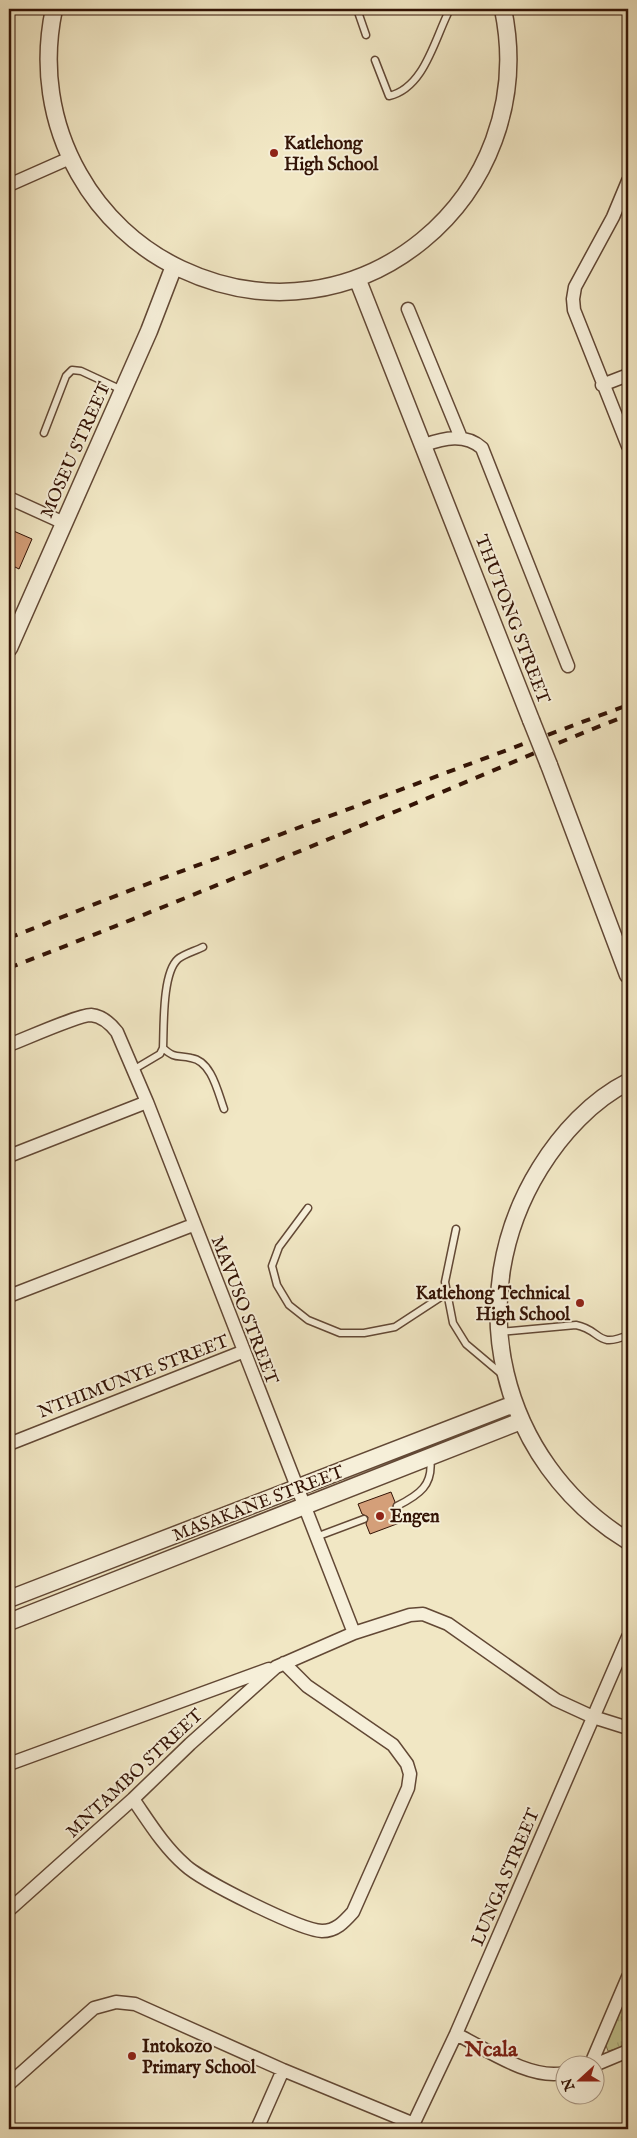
<svg xmlns="http://www.w3.org/2000/svg" width="637" height="2138" viewBox="0 0 637 2138" font-family="'IM FELL English',serif">
	<style>
		.grass { fill: url(#grass-tufts); stroke: #7a6b4a }
		.building { fill: #d49f79; stroke: #331305 }
		.lines { fill: none; stroke-linecap: round; stroke-linejoin: round }
		.service-casing { stroke: #624835; stroke-width: 9 }
		.minor-casing { stroke: #624835; stroke-width: 15 }
		.tertiary-casing { stroke: #624835; stroke-width: 19 }
		.service { stroke: #f6efd9; stroke-width: 6 }
		.minor { stroke: #f6efd9; stroke-width: 12 }
		.tertiary { stroke: #f6efd9; stroke-width: 16 }
		.rail { stroke: #331305; stroke-width: 4; stroke-dasharray: 9 9; stroke-linecap: butt }
		.tertiary-bridge-casing { stroke: #624835; stroke-width: 19; stroke-linecap: butt }
		.tertiary-bridge { stroke: #f6efd9; stroke-width: 16 }
		.poi-dot { fill: #8f2418; stroke: #f6efd9; stroke-width: 2 }
		.labels { text-anchor: middle; stroke-width: 4; stroke-linejoin: round; paint-order: stroke }
		.poi-label { font-size: 18px; font-weight: bold; fill: #331305; stroke: #f6efd9; text-anchor: start }
		.street-label { font-size: 18px; fill: #331305; stroke: #f6efd9 }
		.district-label { font-size: 22px; font-weight: bold; fill: #7a1f14; stroke: #f6efd9 }
	</style>
	<defs>
		<pattern id="grass-tufts" width="24" height="20" patternUnits="userSpaceOnUse" patternTransform="scale(1.25)"><rect width="24" height="20" fill="#c1c38f"/><path d="M3 7l-1-3M5 7V3M7 7l1-3M15 17l-1-3M17 17v-4M19 17l1-3" fill="none" stroke="#a6a77a"/></pattern>
	</defs>
	<rect width="100%" height="100%" fill="#f1e7c4"/>
	<filter id="stains"><feTurbulence type="fractalNoise" baseFrequency=".004" numOctaves="4"/><feColorMatrix values="0 0 0 0 .2 0 0 0 0 .09 0 0 0 0 .02 0 0 0 .5 -.17"/></filter>
	<radialGradient id="worn" r=".72"><stop offset=".6" stop-color="#630" stop-opacity="0"/><stop offset="1" stop-color="#630" stop-opacity=".3"/></radialGradient>
	<path class="grass" d="M 628,1990 L 628,2046 L 608,2051 L 605,2043 Z"/>
	<path class="building" d="M 9,529 L 32,539 L 19,569 L 9,564 Z
		M 391,1492 L 395,1502 L 392,1508 L 398,1511 L 402,1522 L 370,1534 L 366,1524 L 368,1517 L 362,1514 L 358,1504 Z"/>
	<g class="lines">
		<g class="service-casing">
			<path id="service" d="M 357,9 L 366,35
				M 375,60 L 389,96 C 425,88 435,37 450,9
				M 44,433 L 66,376 L 72,370 L 81,371 L 122,390
				M 163,1048 C 175,1059 177,1055 191,1058 C 212,1061 218,1093 224,1109
				M 133,1070 L 160,1054 L 163,1048 C 164,1027 162,973 178,959 C 184,954 195,951 203,947
				M 308,1208 L 279,1247 L 272,1266 L 277,1285 L 289,1305 L 308,1320 L 340,1333 L 364,1333 L 395,1327 L 447,1293
				M 456,1229 L 445,1282 L 453,1323 L 466,1344 L 504,1376
				M 500,1332 L 576,1325 C 602,1330 596,1349 628,1335
				M 397,1506 C 419,1495 434,1485 430,1458
				M 316,1537 L 364,1519"/>
		</g>
		<g class="minor-casing">
			<path id="minor" d="M 628,181 L 613,217 L 575,287 L 573,299 L 574,310 L 628,446
				M 9,185 L 70,158
				M 408,309 L 461,438
				M 602,385 L 628,375
				M 424,445 C 444,438 465,433 482,448 L 568,666
				M 9,498 L 64,523
				M 9,1045 C 25,1039 78,1015 91,1015 C 102,1016 110,1023 117,1032 L 147,1102 L 354,1633
				M 9,1156 L 147,1102
				M 9,1296 L 193,1225
				M 9,1444 L 242,1352
				M 9,1764 L 269,1669
				M 133,1799 C 149,1822 164,1847 185,1865 C 202,1881 300,1930 322,1931 C 336,1931 344,1922 353,1912 L 408,1788 L 410,1774 L 407,1764 L 393,1745 L 307,1686 L 284,1663
				M 9,1910 L 133,1799 L 190,1744 L 276,1667 L 354,1633 L 410,1615 L 423,1614 L 448,1624 L 556,1700 L 593,1717 L 628,1728
				M 456,2034 C 486,2049 530,2080 564,2073
				M 590,2066 L 628,1977
				M 592,2066 L 628,2051
				M 9,2084 L 94,2008 L 116,2002 L 135,2004 L 283,2070 L 414,2124
				M 257,2129 L 283,2070
				M 411,2129 L 456,2034 L 628,1637"/>
		</g>
		<g class="tertiary-casing">
			<path id="tertiary" d="M 54,9 C 42,65 50,123 79,174 C 102,215 138,249 181,269 C 357,352 542,196 503,9
				M 357,278 L 531,720
				M 9,648 L 149,331 L 174,266
				M 549,765 L 628,975
				M 628,1082 C 592,1100 561,1134 540,1168 C 460,1297 499,1462 628,1541
				M 9,1599 L 514,1404
				M 9,1622 L 521,1421"/>
		</g>
		<use href="#service" class="service"/>
		<use href="#minor" class="minor"/>
		<use href="#tertiary" class="tertiary"/>
		<path class="rail" d="M 9,938 L 123,893 L 628,705
			M 9,968 C 130,921 250,872 370,822 C 456,787 541,749 628,715"/>
		<g class="tertiary-bridge-casing">
			<path id="tertiary-bridge" d="M 531,720 L 549,765"/>
		</g>
		<use href="#tertiary-bridge" class="tertiary-bridge"/>
	</g>
	<g class="poi-dot">
		<circle cx="274" cy="153" r="5"/>
		<circle cx="580" cy="1303" r="5"/>
		<circle cx="380" cy="1516" r="5"/>
		<circle cx="132" cy="2056" r="5"/>
	</g>
	<g class="labels">
		<g class="poi-label">
			<text x="284" y="149">Katlehong<tspan x="284" dy="21">High School</tspan></text>
			<text x="570" y="1299" text-anchor="end">Katlehong Technical<tspan x="570" dy="21">High School</tspan></text>
			<text x="390" y="1522">Engen</text>
			<text x="142" y="2052">Intokozo<tspan x="142" dy="21">Primary School</tspan></text>
		</g>
		<g class="street-label">
			<text transform="translate(75 450) rotate(-66)" y="6">MOSEU STREET</text>
			<text transform="translate(513 619) rotate(69)" y="6">THUTONG STREET</text>
			<text transform="translate(245 1310) rotate(69)" y="6">MAVUSO STREET</text>
			<text transform="translate(133 1376) rotate(-21)" y="6">NTHIMUNYE STREET</text>
			<text transform="translate(258 1503) rotate(-21)" y="6">MASAKANE STREET</text>
			<text transform="translate(134 1773) rotate(-43)" y="6">MNTAMBO STREET</text>
			<text transform="translate(505 1877) rotate(-67)" y="6">LUNGA STREET</text>
		</g>
		<g class="district-label">
			<text x="491" y="2056">Ncala</text>
		</g>
	</g>
	<rect width="637" height="2138" fill="none" stroke="#f1e7c4" stroke-width="30"/>
	<rect x="10" y="10" width="617" height="2118" fill="none" stroke="#331305" stroke-width="2.5"/>
	<rect x="15" y="15" width="607" height="2108" fill="none" stroke="#331305"/>
	<g transform="translate(580 2080) rotate(249)"><circle r="24" fill="#f6efd9" stroke="#a89784"/>
	<path d="M0-4L9 19L0 12L-9 19Z" fill="#8f2418"/>
	<text y="-8" font-size="14" font-weight="bold" text-anchor="middle" fill="#331305">N</text>
	</g>
	<rect width="100%" height="100%" filter="url(#stains)"/>
	<rect width="100%" height="100%" fill="url(#worn)"/>
</svg>
